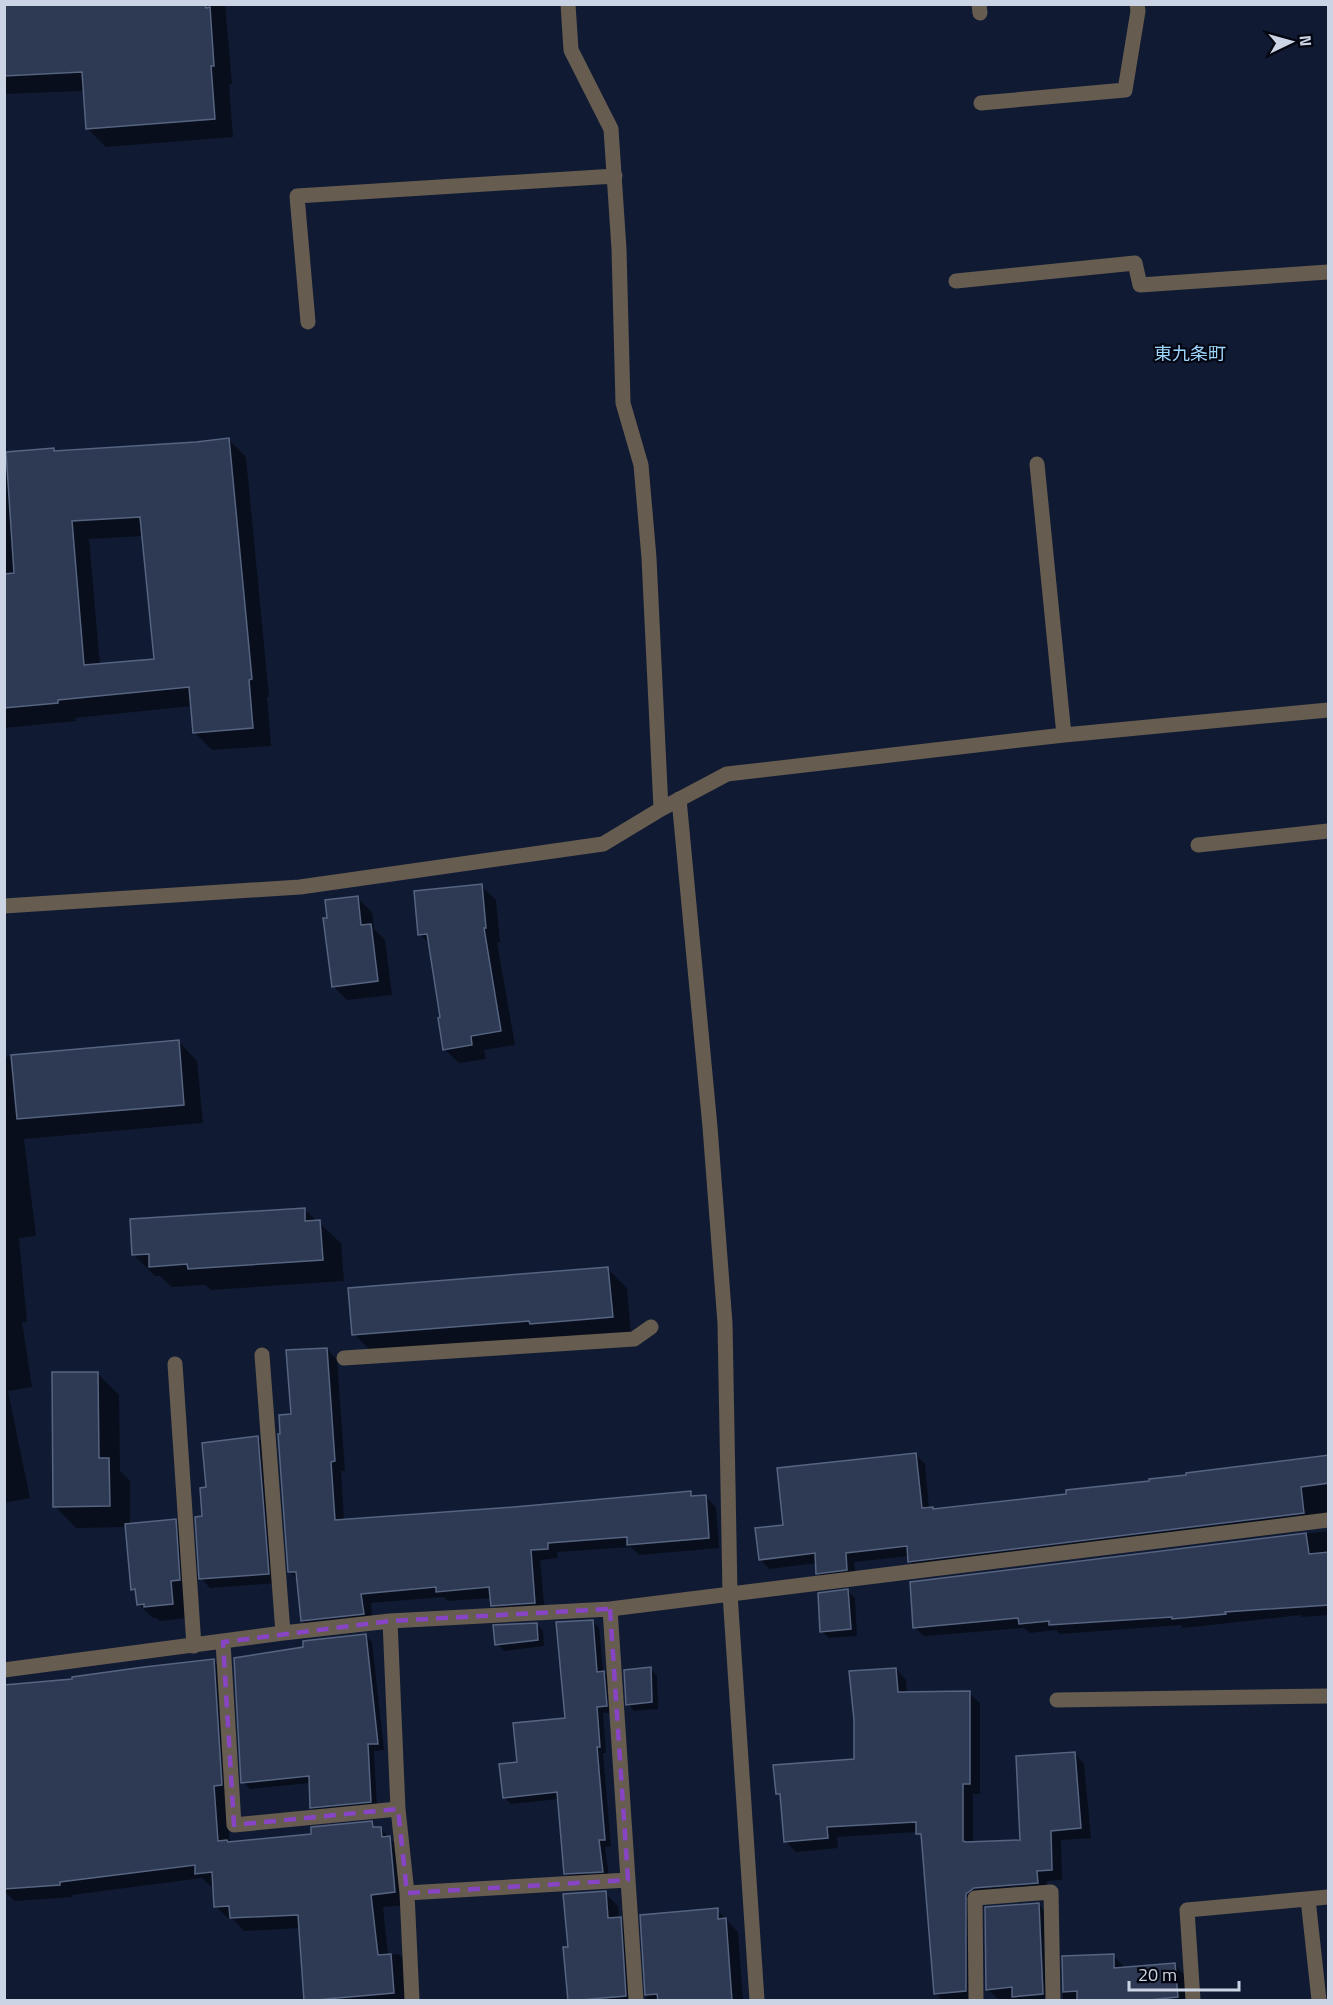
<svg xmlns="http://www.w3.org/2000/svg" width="1333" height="2005" viewBox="0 0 1333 2005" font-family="'Titillium Web','Noto Sans JP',sans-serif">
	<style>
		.shadow { fill: #0007; fill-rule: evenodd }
		.building { fill: #2e3a54; stroke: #566481; stroke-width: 1.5; fill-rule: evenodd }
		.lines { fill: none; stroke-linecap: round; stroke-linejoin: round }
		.service { stroke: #665c50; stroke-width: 15 }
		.minor { stroke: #665c50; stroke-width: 15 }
		.marked { fill: none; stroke: #8745c5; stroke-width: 4.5; stroke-dasharray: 12 8; stroke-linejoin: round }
		.labels { text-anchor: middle; stroke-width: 4.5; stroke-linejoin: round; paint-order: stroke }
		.neighbourhood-label { font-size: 18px; fill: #9dd6fd; stroke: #030610 }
	</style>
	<rect width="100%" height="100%" fill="#101b33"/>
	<path class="shadow" d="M 4,4 L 225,4 L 232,84 L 229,84 L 233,137 L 106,147 L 87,128 L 84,91 L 4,94 Z
		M 228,439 L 246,457 L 269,697 L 267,697 L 271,746 L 212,750 L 194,732 L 192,706 L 75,718 L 76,721 L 4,728 L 4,453 L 196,443 ZM 144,536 L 156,660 L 100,665 L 89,539 Z
		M 481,886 L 496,900 L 500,942 L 497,942 L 515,1045 L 484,1050 L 486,1059 L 459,1063 L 444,1049 L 442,1019 L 430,945 L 420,934 Z
		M 357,898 L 372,912 L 374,929 L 385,940 L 392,995 L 347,1000 L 333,986 Z
		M 178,1041 L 197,1061 L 203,1123 L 24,1139 L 36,1236 L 19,1238 L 27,1322 L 22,1322 L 32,1387 L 8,1391 L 30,1498 L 4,1503 L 4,1057 Z
		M 304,1209 L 341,1243 L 344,1281 L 211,1290 L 205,1285 L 172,1287 L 160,1276 L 155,1276 L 134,1255 Z
		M 608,1269 L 627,1288 L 631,1336 L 373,1353 L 354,1334 Z
		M 327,1349 L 337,1360 L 345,1471 L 341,1471 L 344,1521 L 514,1508 L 690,1492 L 695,1497 L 705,1496 L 716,1507 L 719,1548 L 639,1555 L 631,1547 L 557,1552 L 558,1558 L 540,1560 L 545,1613 L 503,1615 L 492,1605 L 491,1598 L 448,1601 L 444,1597 L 371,1603 L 373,1624 L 312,1631 L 302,1621 L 298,1580 L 290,1572 L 292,1415 Z
		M 97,1373 L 119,1395 L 120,1471 L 130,1481 L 130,1525 L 175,1520 L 189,1535 L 187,1618 L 160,1621 L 157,1618 L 153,1618 L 139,1604 L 137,1594 L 132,1589 L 126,1527 L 76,1528 L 55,1506 Z
		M 258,1438 L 268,1448 L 278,1583 L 210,1588 L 201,1578 L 208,1488 Z
		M 915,1454 L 925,1464 L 929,1509 L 934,1510 L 1068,1495 L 1328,1457 L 1328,1520 L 919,1571 L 910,1562 L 910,1556 L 854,1562 L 856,1579 L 827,1582 L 818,1573 L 817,1563 L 769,1569 L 760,1559 L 784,1526 Z
		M 1328,1531 L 1328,1615 L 1302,1617 L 1301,1615 L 1183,1628 L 1181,1625 L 1060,1634 L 1056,1630 L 1030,1633 L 1024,1628 L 924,1636 L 914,1627 L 911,1583 Z
		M 848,1591 L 855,1598 L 857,1636 L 829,1638 L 822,1632 Z
		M 592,1621 L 599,1628 L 603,1672 L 611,1680 L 613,1713 L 603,1713 L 606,1753 L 603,1753 L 611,1846 L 605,1847 L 609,1878 L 573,1880 L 566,1873 L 559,1799 L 511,1804 L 504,1797 L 518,1763 L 566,1719 Z
		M 536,1624 L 543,1631 L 544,1646 L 504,1651 L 497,1644 Z
		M 365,1635 L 372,1642 L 384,1750 L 374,1751 L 377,1808 L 318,1814 L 311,1807 L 310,1783 L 250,1789 L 243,1782 L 305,1649 Z
		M 214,1661 L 227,1674 L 227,1798 L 230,1844 L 313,1835 L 372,1823 L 377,1828 L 380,1828 L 402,1851 L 407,1905 L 383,1907 L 388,1955 L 399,1954 L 412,1967 L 414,2000 L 307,2000 L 301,1928 L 244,1931 L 233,1919 L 229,1919 L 216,1907 L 214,1885 L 210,1886 L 202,1878 L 72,1895 L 72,1897 L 15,1901 L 4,1891 L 4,1687 L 74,1680 Z
		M 650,1669 L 657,1676 L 658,1709 L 634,1711 L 628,1704 Z
		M 896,1669 L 906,1680 L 907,1693 L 969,1693 L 980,1703 L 980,1794 L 973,1794 L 973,1843 L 1021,1842 L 1074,1753 L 1084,1764 L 1091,1838 L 1061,1840 L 1062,1880 L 1047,1881 L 1047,1893 L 977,1903 L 976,2000 L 942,2000 L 935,1993 L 923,1838 L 917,1832 L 837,1837 L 838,1848 L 796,1852 L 786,1842 L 782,1798 L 777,1793 L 856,1760 Z
		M 605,1893 L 618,1906 L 619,1918 L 633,1931 L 638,2000 L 569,2000 L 569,1948 Z
		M 1038,1904 L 1051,1917 L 1055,2000 L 999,2000 L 987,1989 Z
		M 717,1910 L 738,1932 L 743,2000 L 647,2000 L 642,1916 Z
		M 1113,1955 L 1126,1969 L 1174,1965 L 1187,1977 L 1190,2000 L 1063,2000 L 1063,1958 Z"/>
	<path class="building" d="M 4,4 L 205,4 L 206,8 L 210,7 L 214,66 L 211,66 L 215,119 L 86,129 L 82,72 L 4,76 Z
		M 229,438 L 252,679 L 249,680 L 253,728 L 193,733 L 189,687 L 58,700 L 58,703 L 4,708 L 4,574 L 14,573 L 6,452 L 54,448 L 54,451 L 196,442 ZM 140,517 L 154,659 L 84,665 L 72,521 Z
		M 482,884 L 486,928 L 484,928 L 501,1031 L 471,1036 L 472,1045 L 443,1050 L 438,1018 L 440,1017 L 427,934 L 418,935 L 414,891 Z
		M 358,896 L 361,925 L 371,924 L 378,981 L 332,987 L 323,918 L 327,918 L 325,900 Z
		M 179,1040 L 184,1105 L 17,1119 L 11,1055 Z
		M 305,1208 L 305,1221 L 320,1220 L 323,1260 L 188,1269 L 187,1264 L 149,1267 L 149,1254 L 132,1255 L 130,1219 Z
		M 608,1267 L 613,1317 L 530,1324 L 529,1321 L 352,1335 L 348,1288 Z
		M 327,1348 L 335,1461 L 331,1462 L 335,1520 L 514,1507 L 691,1491 L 691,1496 L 706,1495 L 709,1538 L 627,1545 L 627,1537 L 548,1543 L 548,1549 L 531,1550 L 535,1603 L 491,1606 L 489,1587 L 436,1592 L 436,1587 L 361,1594 L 364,1614 L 301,1621 L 296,1572 L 288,1572 L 278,1434 L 280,1434 L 279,1415 L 291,1414 L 286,1350 Z
		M 52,1372 L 98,1372 L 99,1458 L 109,1458 L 110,1506 L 53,1507 Z
		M 258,1436 L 269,1574 L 199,1579 L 195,1517 L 202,1516 L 200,1488 L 206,1487 L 202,1443 Z
		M 916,1453 L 922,1508 L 933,1507 L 933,1509 L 1066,1494 L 1066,1490 L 1149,1481 L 1149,1479 L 1186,1475 L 1186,1473 L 1329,1455 L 1329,1483 L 1301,1487 L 1304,1513 L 908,1562 L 907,1546 L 846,1553 L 847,1570 L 816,1574 L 815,1553 L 759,1560 L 755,1528 L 783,1525 L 777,1468 Z
		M 176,1519 L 180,1580 L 171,1581 L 173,1604 L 144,1607 L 144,1604 L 137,1605 L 135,1589 L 131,1590 L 125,1524 Z
		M 1306,1533 L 1309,1554 L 1329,1552 L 1329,1605 L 1225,1612 L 1226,1614 L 1172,1619 L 1172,1617 L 1049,1625 L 1049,1621 L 1019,1624 L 1018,1618 L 913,1628 L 910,1582 Z
		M 848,1589 L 851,1629 L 820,1632 L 818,1593 Z
		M 593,1620 L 597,1672 L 604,1671 L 607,1706 L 597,1707 L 600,1747 L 597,1747 L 605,1840 L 599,1840 L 603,1872 L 564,1874 L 557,1792 L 503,1798 L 499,1764 L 517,1762 L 513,1723 L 565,1718 L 556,1622 Z
		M 537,1623 L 538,1640 L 495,1645 L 493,1625 Z
		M 366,1634 L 378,1744 L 368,1744 L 371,1802 L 310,1808 L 309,1776 L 241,1783 L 234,1658 L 303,1647 L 303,1641 Z
		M 214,1659 L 222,1785 L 214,1786 L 218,1841 L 227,1840 L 228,1842 L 311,1834 L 311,1827 L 372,1821 L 373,1827 L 381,1827 L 382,1837 L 390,1836 L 395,1892 L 371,1895 L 378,1955 L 391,1954 L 394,1993 L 304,2001 L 298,1915 L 230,1918 L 229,1906 L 214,1907 L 212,1872 L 195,1874 L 195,1865 L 60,1882 L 60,1885 L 4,1889 L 4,1685 L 72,1679 L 72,1677 L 144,1667 Z
		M 651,1667 L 652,1702 L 626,1705 L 624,1670 Z
		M 896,1668 L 898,1692 L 970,1691 L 970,1784 L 963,1784 L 963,1841 L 966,1842 L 1020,1840 L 1016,1756 L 1075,1752 L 1081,1828 L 1051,1831 L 1052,1870 L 1037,1871 L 1038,1883 L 974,1888 L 966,1894 L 966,1991 L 934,1994 L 921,1834 L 916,1834 L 916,1822 L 827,1827 L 828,1838 L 784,1842 L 780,1794 L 776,1794 L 773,1765 L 854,1759 L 854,1720 L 849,1671 Z
		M 606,1891 L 608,1918 L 621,1917 L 626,1996 L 568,2001 L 563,1947 L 568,1947 L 563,1894 Z
		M 1039,1903 L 1043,1994 L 1012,1997 L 1012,1987 L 986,1990 L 985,1907 Z
		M 718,1908 L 718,1919 L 726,1918 L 732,2001 L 658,2001 L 657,1994 L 645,1995 L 640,1915 Z
		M 1114,1954 L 1114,1968 L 1175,1963 L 1178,1997 L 1138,2001 L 1077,2001 L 1077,1991 L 1063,1992 L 1062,1956 Z"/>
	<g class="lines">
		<path class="service" d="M 344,1358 L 634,1339 L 651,1327"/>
		<path class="minor" d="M 568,4 L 571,50 L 611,129 L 619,249 L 623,403 L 641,465 L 649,558 L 661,809
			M 979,4 L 980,13
			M 981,103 L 1125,90 L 1138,11 L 1137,4
			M 956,281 L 1135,263 L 1140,285 L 1328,272
			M 308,322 L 297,196 L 615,176
			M 1037,464 L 1064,735
			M 679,799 L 710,1127 L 725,1323 L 730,1594 L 757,2000
			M 1198,845 L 1328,831
			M 4,906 L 300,887 L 603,844 L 661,809 L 727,774 L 1064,735 L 1328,710
			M 262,1355 L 283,1633
			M 175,1364 L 194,1646
			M 610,1609 L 636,2000
			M 390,1621 L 398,1809 L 407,1893 L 412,2000
			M 223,1642 L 234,1825 L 398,1809
			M 4,1670 L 283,1633 L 390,1621 L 610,1609 L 1328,1520
			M 1057,1700 L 1328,1696
			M 407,1893 L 628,1880
			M 1308,1899 L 1319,2000
			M 976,2000 L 975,1898 L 1051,1892 L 1053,2000
			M 1193,2000 L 1187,1910 L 1328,1897"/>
	</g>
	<path class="marked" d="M 610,1609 L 628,1880 L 407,1893 L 398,1809 L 234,1825 L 223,1642 L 390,1621 Z"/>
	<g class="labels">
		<g class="neighbourhood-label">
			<text x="1190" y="360">東九条町</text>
		</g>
	</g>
	<rect width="1333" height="2005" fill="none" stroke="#cbd4e4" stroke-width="12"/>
	<g transform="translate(1291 42) rotate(85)" stroke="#030610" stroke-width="4.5" paint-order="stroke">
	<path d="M0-4.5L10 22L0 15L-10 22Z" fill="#cbd4e4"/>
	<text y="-9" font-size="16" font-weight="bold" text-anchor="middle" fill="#cbd4e4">N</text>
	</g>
	<path d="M1129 1981v9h110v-9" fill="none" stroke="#cbd4e4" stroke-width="3"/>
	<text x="1138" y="1981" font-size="18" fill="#cbd4e4" stroke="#030610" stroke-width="4.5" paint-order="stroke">20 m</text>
</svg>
